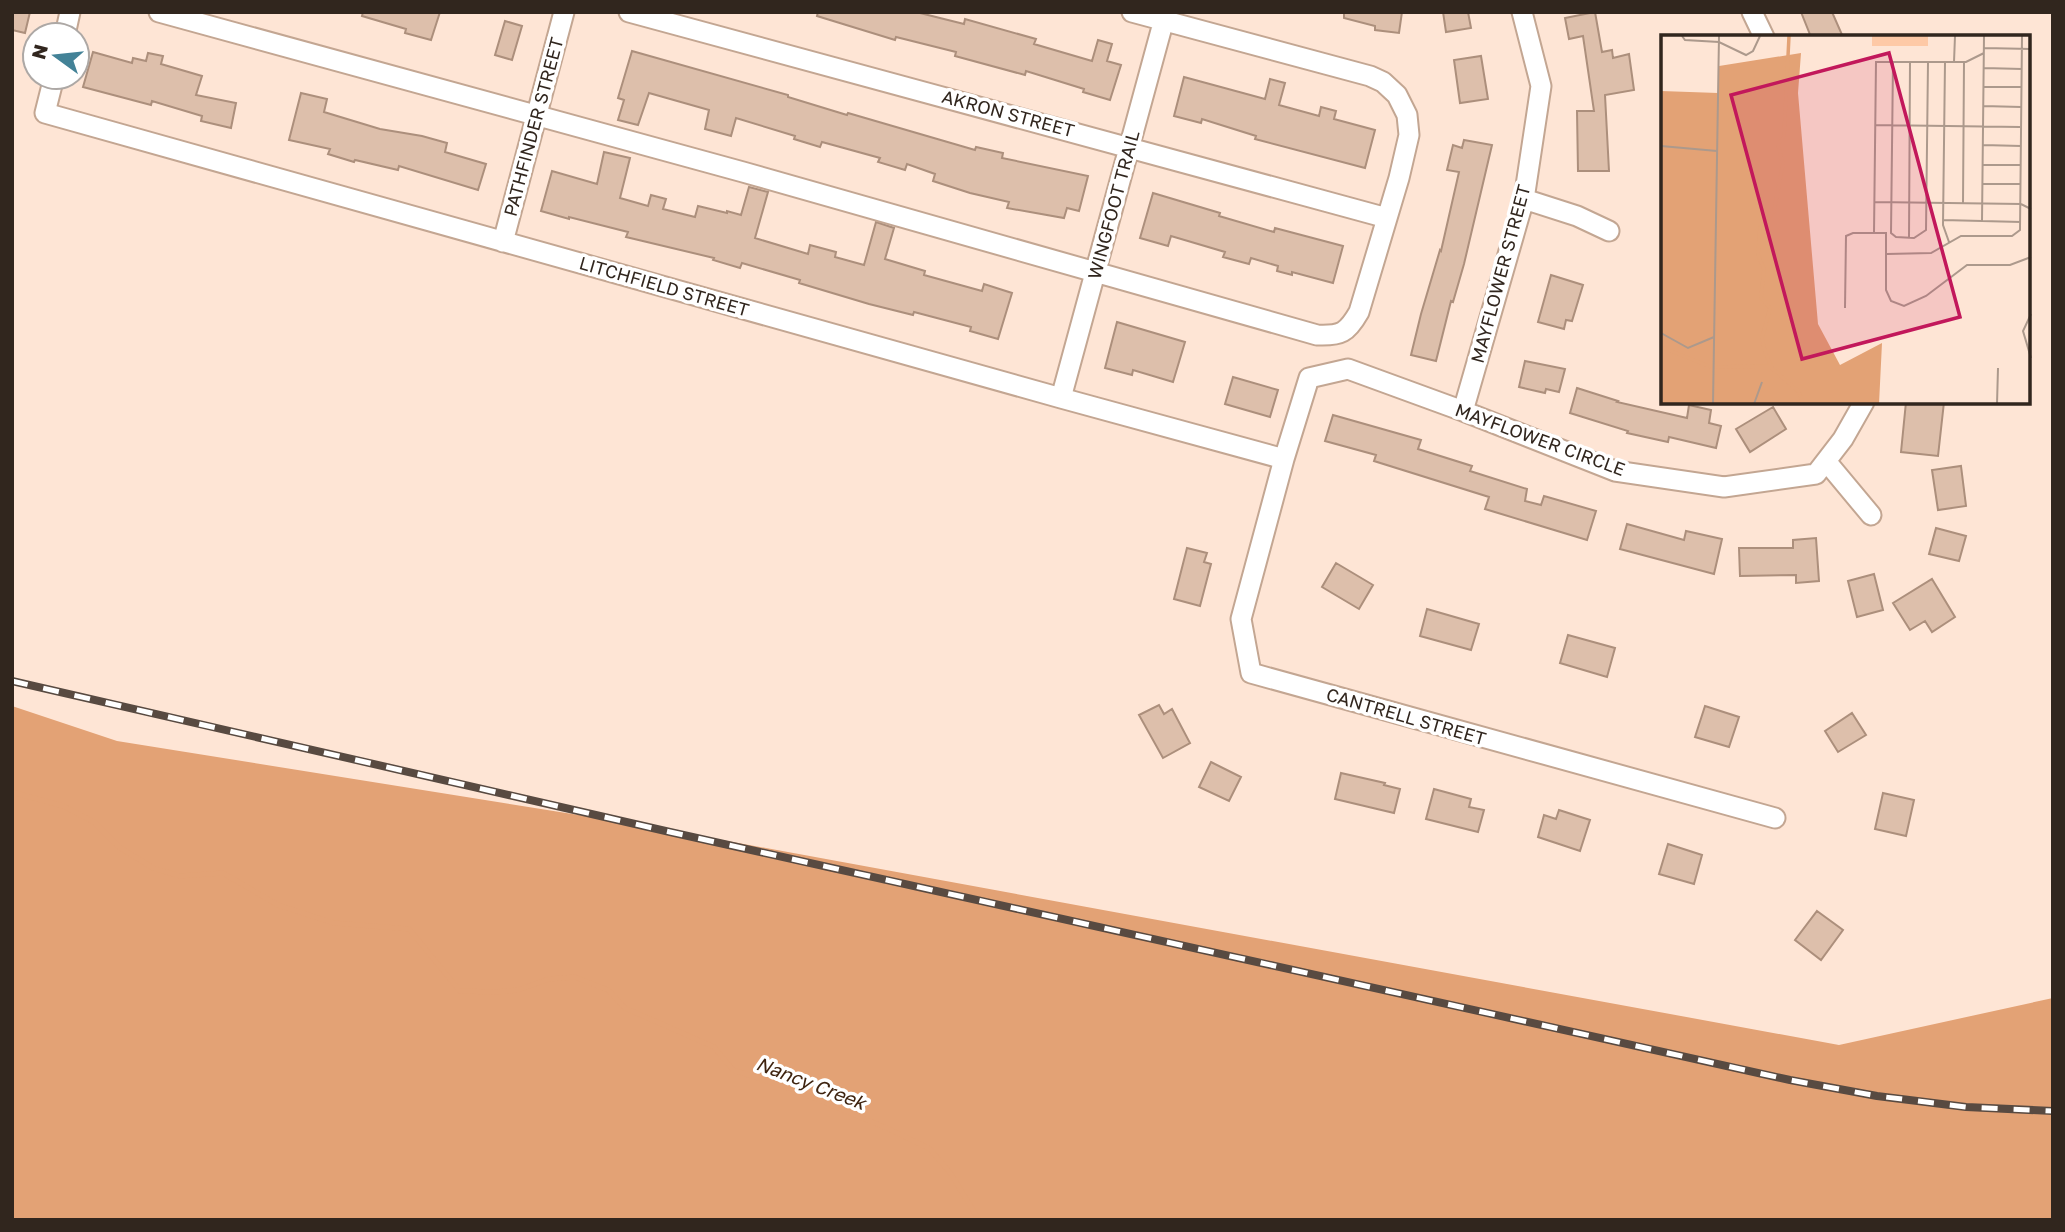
<svg xmlns="http://www.w3.org/2000/svg" width="2065" height="1232" viewBox="0 0 2065 1232" font-family="'Golos Text',sans-serif">
	<style>
		.forest { fill: #e3a275 }
		.lines { fill: none; stroke-linecap: round; stroke-linejoin: round }
		.stream { stroke: #e3a275; stroke-width: 5 }
		.building { fill: #ddbfab; stroke: #ac8f7c; stroke-width: 2 }
		.minor-casing { stroke: #c3a692; stroke-width: 23 }
		.minor { stroke: #fff; stroke-width: 19 }
		.rail-casing { stroke: #584a41; stroke-width: 8 }
		.rail { stroke: #fff; stroke-width: 5; stroke-dasharray: 16; stroke-linecap: butt }
		.labels { text-anchor: middle; stroke-width: 7; stroke-linejoin: round; paint-order: stroke }
		.street-label { font-size: 18px; fill: #31261e; stroke: #fff }
		.water-label { font-size: 19px; font-style: italic; fill: #3e230f; stroke: #fff }
		.inset-river { fill: none; stroke: #e3a275; stroke-width: 3.5 }
		.inset-road { fill: none; stroke: #ac998c; stroke-width: 2 }
		.view { fill: #c2185b; fill-opacity: 0.15; stroke: #c2185b; stroke-width: 3.5 }
		.inset-edge { fill: none; stroke: #31261e; stroke-width: 3.5 }
	</style>
	<rect width="100%" height="100%" fill="#fee5d5"/>
	<path class="forest" d="M 12,706 L 117,741 L 635,824 L 1839,1045 L 2053,998 L 2053,1220 L 12,1220 Z"/>
	<g class="lines">
		<path class="stream" d="M 12,792 L 63,806 L 94,822 L 119,847 L 153,868 L 180,876 L 223,873 L 278,905 L 334,923 L 409,929 L 460,991 L 495,992 L 518,990 L 549,979 L 575,977 L 608,990 L 625,1008 L 714,1047 L 733,1070 L 792,1089 L 889,1129 L 930,1149 L 951,1174 L 979,1220"/>
	</g>
	<path class="building" d="M 12,12 L 30,12 L 25,33 L 12,30 Z
		M 363,12 L 440,12 L 431,40 L 405,33 L 406,29 L 362,16 Z
		M 818,12 L 916,12 L 964,24 L 965,19 L 1036,39 L 1034,44 L 1092,61 L 1098,40 L 1112,44 L 1107,61 L 1121,65 L 1110,100 L 1083,92 L 1084,89 L 1026,71 L 1025,75 L 955,56 L 956,52 L 896,37 L 895,40 L 817,16 Z
		M 1344,12 L 1402,12 L 1399,33 L 1375,30 L 1375,26 L 1344,18 Z
		M 1443,12 L 1468,12 L 1471,28 L 1446,32 Z
		M 1595,12 L 1602,52 L 1612,50 L 1613,58 L 1629,54 L 1634,90 L 1605,95 L 1609,171 L 1578,171 L 1577,111 L 1594,111 L 1583,36 L 1569,39 L 1565,18 Z
		M 1801,12 L 1832,12 L 1843,37 L 1811,37 Z
		M 505,21 L 522,26 L 512,60 L 495,55 Z
		M 632,51 L 788,95 L 788,97 L 847,115 L 848,113 L 975,150 L 976,147 L 1003,153 L 1002,158 L 1088,176 L 1079,211 L 1067,208 L 1064,218 L 1007,208 L 1009,202 L 970,193 L 933,181 L 935,174 L 907,164 L 905,170 L 878,162 L 880,158 L 822,142 L 820,147 L 794,139 L 795,136 L 736,118 L 731,136 L 705,129 L 709,110 L 649,93 L 638,125 L 618,120 L 624,100 L 618,98 Z
		M 93,52 L 132,63 L 133,58 L 146,61 L 148,53 L 163,56 L 161,64 L 202,76 L 196,95 L 236,103 L 231,128 L 201,121 L 202,116 L 152,101 L 151,105 L 83,87 Z
		M 1481,56 L 1488,99 L 1460,103 L 1454,60 Z
		M 1184,77 L 1265,99 L 1270,79 L 1285,83 L 1279,105 L 1319,116 L 1321,107 L 1336,111 L 1334,119 L 1375,130 L 1365,168 L 1255,139 L 1256,136 L 1202,119 L 1201,123 L 1174,116 Z
		M 301,93 L 327,99 L 324,112 L 380,129 L 422,136 L 447,143 L 445,152 L 486,164 L 478,190 L 399,166 L 398,170 L 355,160 L 354,162 L 328,154 L 330,149 L 289,140 Z
		M 1464,140 L 1492,145 L 1464,264 L 1453,302 L 1451,301 L 1436,361 L 1411,355 L 1421,314 L 1440,250 L 1441,251 L 1459,172 L 1447,170 L 1453,145 L 1462,148 Z
		M 604,152 L 630,158 L 620,198 L 648,206 L 651,195 L 666,199 L 663,209 L 695,217 L 698,206 L 727,213 L 727,211 L 741,215 L 749,187 L 768,192 L 755,238 L 808,254 L 810,245 L 836,252 L 835,257 L 864,265 L 876,222 L 894,228 L 885,259 L 925,271 L 924,275 L 982,291 L 984,284 L 1012,293 L 998,339 L 970,331 L 971,327 L 914,312 L 913,315 L 869,304 L 799,283 L 800,280 L 742,263 L 740,268 L 713,260 L 714,258 L 626,237 L 628,232 L 569,217 L 569,219 L 541,211 L 552,171 L 597,184 Z
		M 1153,193 L 1220,213 L 1219,216 L 1274,232 L 1275,228 L 1343,246 L 1333,283 L 1292,272 L 1292,275 L 1277,271 L 1278,266 L 1251,258 L 1249,264 L 1223,257 L 1225,252 L 1171,236 L 1168,246 L 1140,238 Z
		M 1551,275 L 1583,285 L 1572,321 L 1566,320 L 1564,329 L 1538,322 Z
		M 1117,322 L 1185,342 L 1173,382 L 1133,370 L 1132,375 L 1105,368 Z
		M 1525,361 L 1565,369 L 1559,392 L 1546,389 L 1545,393 L 1519,387 Z
		M 1233,377 L 1278,390 L 1270,417 L 1225,404 Z
		M 1577,388 L 1618,401 L 1617,402 L 1687,418 L 1689,405 L 1711,410 L 1709,423 L 1721,426 L 1716,448 L 1669,437 L 1668,442 L 1627,433 L 1628,431 L 1570,413 Z
		M 1906,402 L 1944,402 L 1938,456 L 1901,452 Z
		M 1773,407 L 1786,429 L 1750,452 L 1736,429 Z
		M 1333,415 L 1421,440 L 1418,449 L 1472,466 L 1470,471 L 1527,489 L 1525,501 L 1541,505 L 1544,496 L 1596,511 L 1587,540 L 1485,509 L 1489,497 L 1374,461 L 1376,455 L 1325,441 Z
		M 1961,466 L 1966,506 L 1938,510 L 1932,470 Z
		M 1627,524 L 1684,540 L 1686,531 L 1722,539 L 1714,574 L 1620,549 Z
		M 1936,528 L 1966,536 L 1959,561 L 1929,554 Z
		M 1816,538 L 1819,581 L 1796,583 L 1796,575 L 1740,576 L 1739,548 L 1793,548 L 1793,540 Z
		M 1187,548 L 1207,553 L 1204,562 L 1211,564 L 1200,606 L 1174,599 Z
		M 1336,563 L 1373,585 L 1359,609 L 1322,587 Z
		M 1874,574 L 1883,610 L 1857,617 L 1848,581 Z
		M 1932,579 L 1955,617 L 1932,632 L 1925,621 L 1910,630 L 1893,603 Z
		M 1427,609 L 1479,624 L 1471,650 L 1420,636 Z
		M 1568,635 L 1615,648 L 1607,677 L 1560,663 Z
		M 1159,705 L 1164,714 L 1172,709 L 1190,743 L 1163,758 L 1139,715 Z
		M 1705,706 L 1739,717 L 1729,747 L 1695,737 Z
		M 1852,713 L 1866,735 L 1838,752 L 1825,731 Z
		M 1211,762 L 1241,777 L 1229,801 L 1199,787 Z
		M 1341,773 L 1385,783 L 1384,785 L 1400,789 L 1394,813 L 1335,799 Z
		M 1434,789 L 1471,799 L 1469,807 L 1484,810 L 1478,832 L 1426,819 Z
		M 1883,793 L 1914,800 L 1906,836 L 1875,829 Z
		M 1559,810 L 1590,820 L 1580,851 L 1538,837 L 1544,815 L 1556,819 Z
		M 1668,844 L 1702,855 L 1694,884 L 1659,874 Z
		M 1817,911 L 1843,930 L 1821,960 L 1795,940 Z"/>
	<g class="lines">
		<g class="minor-casing">
			<path id="minor" d="M 159,12 L 743,172 L 1317,335 C 1341,336 1347,333 1359,312 L 1399,178 L 1409,135 L 1407,115 L 1397,95 L 1383,82 L 1370,76 L 1132,12
				M 629,12 L 1387,218
				M 1752,12 L 1764,37
				M 65,35 L 70,12
				M 54,77 L 45,113 L 1061,398 L 1284,459
				M 1524,199 L 1577,216 L 1609,231
				M 503,242 L 564,12
				M 1061,398 L 1166,12
				M 1463,411 L 1524,199 L 1541,86 L 1522,12
				M 1826,461 L 1871,515
				M 1775,818 L 1251,673 L 1241,619 L 1284,459 L 1309,378 L 1348,369 L 1463,411 L 1615,471 L 1724,487 L 1816,474 L 1843,439 L 1864,402"/>
		</g>
		<use href="#minor" class="minor"/>
		<g class="rail-casing">
			<path id="rail" d="M 12,681 L 670,832 L 1790,1080 L 1877,1096 L 1966,1107 L 2053,1111"/>
		</g>
		<use href="#rail" class="rail"/>
	</g>
	<g class="labels">
		<g class="street-label">
			<text transform="translate(1008 114) rotate(15)" y="6">AKRON STREET</text>
			<text transform="translate(534 127) rotate(-75)" y="6">PATHFINDER STREET</text>
			<text transform="translate(1114 205) rotate(-75)" y="6">WINGFOOT TRAIL</text>
			<text transform="translate(1501 274) rotate(-75)" y="6">MAYFLOWER STREET</text>
			<text transform="translate(664 287) rotate(16)" y="6">LITCHFIELD STREET</text>
			<text transform="translate(1540 440) rotate(20)" y="6">MAYFLOWER CIRCLE</text>
			<text transform="translate(1406 717) rotate(16)" y="6">CANTRELL STREET</text>
		</g>
		<g class="water-label">
			<text transform="translate(811 1083) rotate(21)" y="7">Nancy Creek</text>
		</g>
	</g>
	<g transform="translate(1661 35)">
		<rect width="369" height="369" fill="#fee5d5"/>
		<path d="M 211,1 L 267,1 L 267,11 L 211,11 Z" fill="#fec9a6"/>
		<path d="M 140,18 L 137,58 L 157,289 L 179,330 L 221,308 L 218,369 L 0,369 L 0,56 L 57,58 L 58,31 Z" fill="#e3a275"/>
		<path class="inset-river" d="M 128,1 L 123,102 L 117,110 L 122,129 L 113,176 L 99,193 L 97,220 L 103,234 L 100,263 L 109,273 L 101,303 L 104,317 L 111,333 L 138,357 L 142,369M 0,312 L 50,332M 55,332 L 109,331"/>
		<path class="inset-road" d="M 21,1 L 24,5 L 58,7 L 85,20 L 92,16 L 99,1M 323,13 L 370,14M 232,27 L 230,198 L 235,202 L 253,203 L 265,195 L 267,27M 284,27 L 282,190 L 288,207M 293,27 L 294,1M 323,33 L 361,34M 322,52 L 361,52M 322,71 L 360,72M 214,90 L 359,92M 322,110 L 360,111M 0,111 L 56,116M 322,130 L 360,130M 322,149 L 360,149M 214,167 L 360,169 L 370,174M 302,168 L 303,27M 282,185 L 360,187M 321,186 L 323,1M 213,198 L 215,27 L 305,27 L 323,18M 248,203 L 249,27M 226,219 L 270,218 L 300,201 L 351,201 L 359,195 L 361,1M 184,273 L 185,201 L 192,198 L 225,198 L 225,255 L 230,266 L 243,271 L 265,261 L 306,230 L 349,230 L 370,222M 370,279 L 362,296 L 370,323M 0,298 L 27,313 L 53,302M 52,369 L 58,1M 93,369 L 101,347M 336,369 L 337,333"/>
		<path class="view" d="M 228,18 L 299,282 L 141,324 L 70,60 Z"/>
		<rect width="369" height="369" class="inset-edge"/>
	</g>
	<rect width="2065" height="1232" fill="none" stroke="#31261e" stroke-width="28"/>
	<g transform="translate(56 56) rotate(285)"><circle r="33" fill="#ffffff" stroke="#ada8a5" stroke-width="2"/>
	<path d="M0-5L12 26L0 18L-12 26Z" fill="#438297"/>
	<text y="-10" font-size="19" font-weight="bold" text-anchor="middle" fill="#31261e">N</text>
	</g>
</svg>
